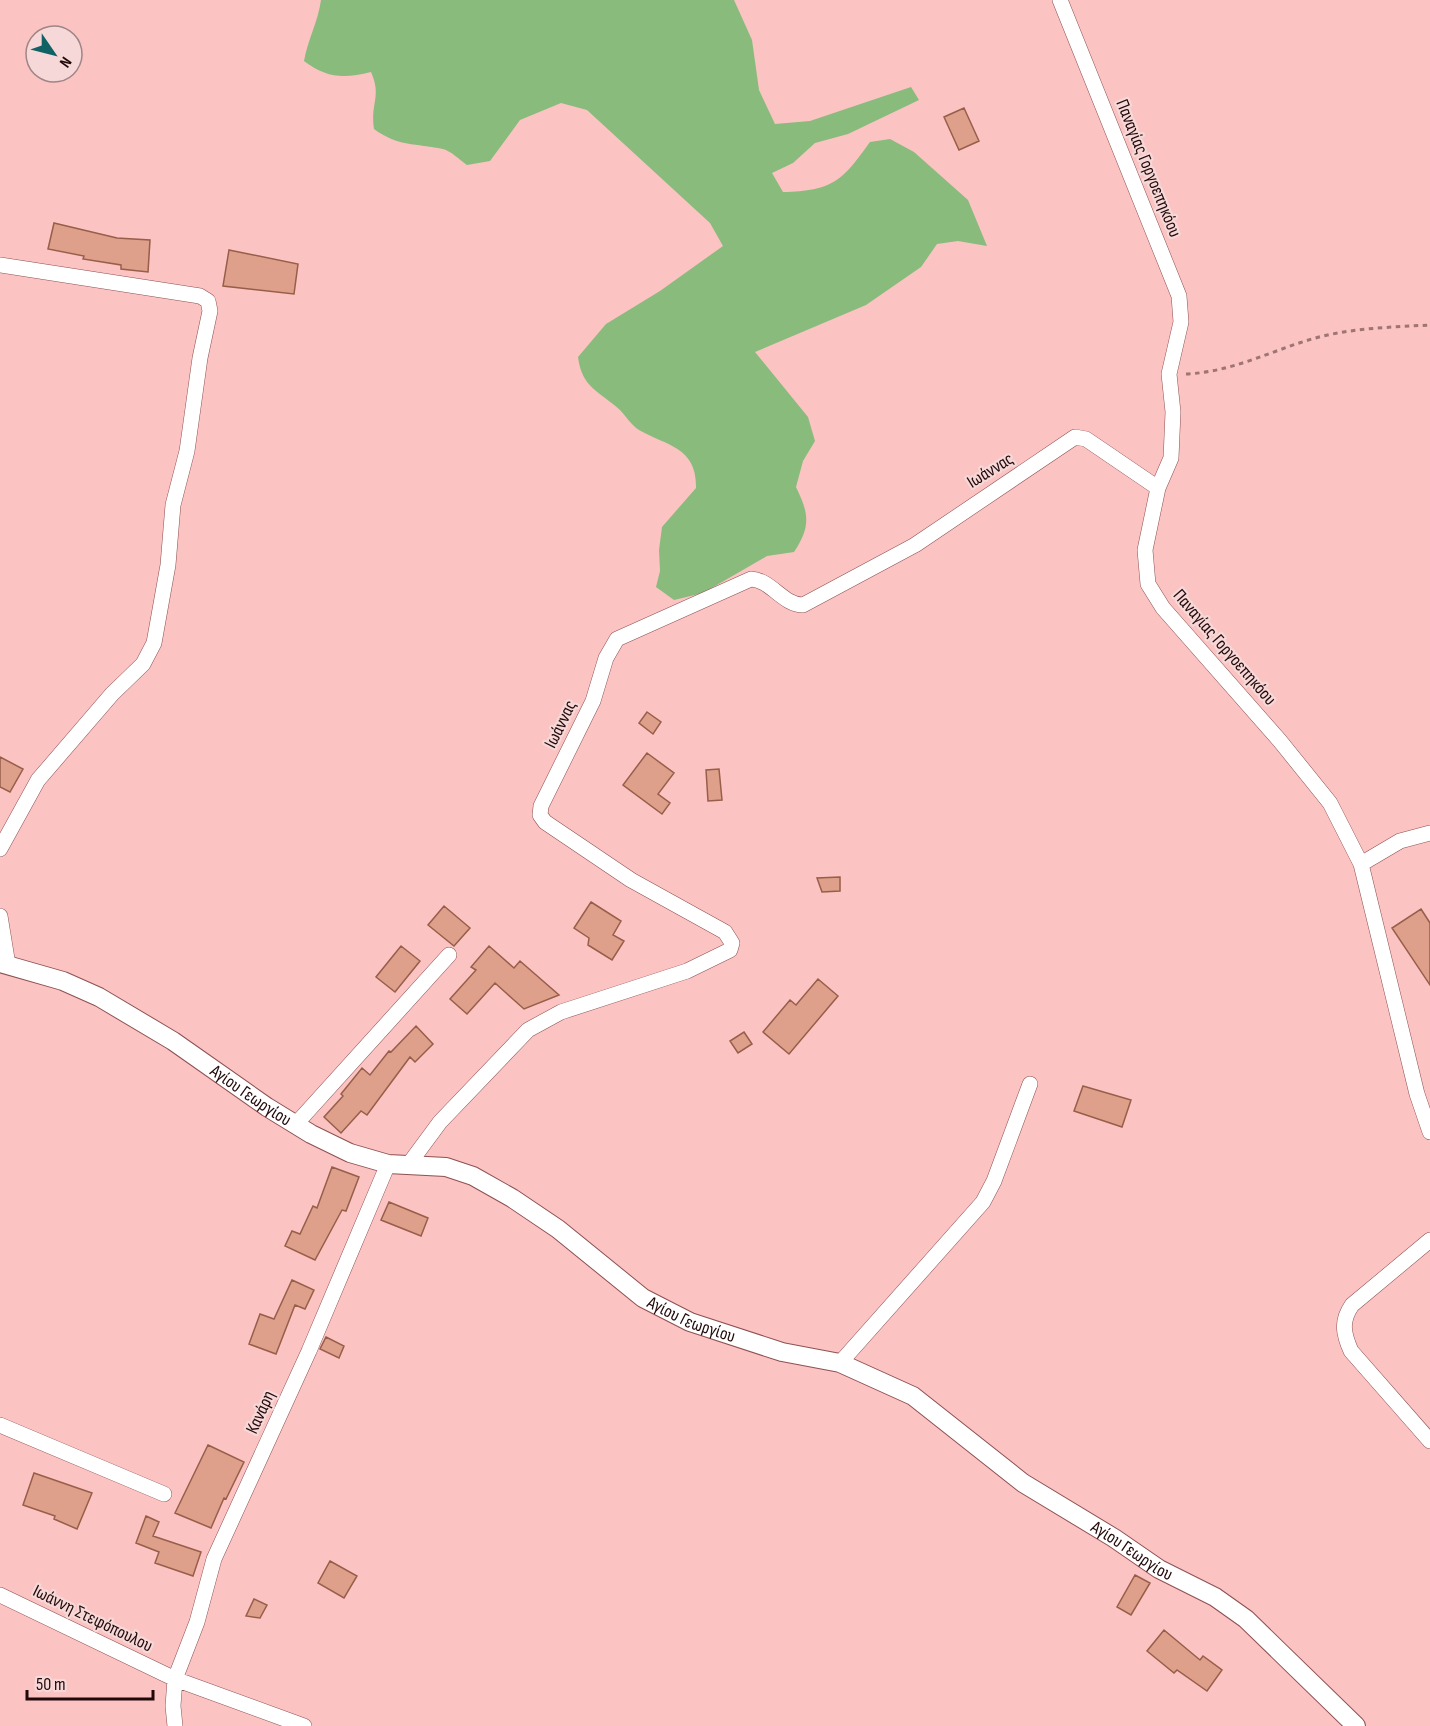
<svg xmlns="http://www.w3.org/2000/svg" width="1430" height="1726" viewBox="0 0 1430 1726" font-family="'Sofia Sans Condensed',sans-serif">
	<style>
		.green { fill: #88bb7c }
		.building { fill: #dea08a; stroke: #975e4a; stroke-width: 1.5 }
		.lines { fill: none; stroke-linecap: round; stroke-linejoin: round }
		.minor-casing { stroke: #8d5152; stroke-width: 16 }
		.tertiary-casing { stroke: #8d5152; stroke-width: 20 }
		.path { stroke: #9f7574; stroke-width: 3; stroke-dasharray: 4.5 4.5; stroke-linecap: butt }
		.minor { stroke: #fff; stroke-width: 15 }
		.tertiary { stroke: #fff; stroke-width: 18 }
		.labels { text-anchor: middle; stroke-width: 4.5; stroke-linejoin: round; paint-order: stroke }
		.street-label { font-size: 18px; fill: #21090a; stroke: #f5d8d7 }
	</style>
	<rect width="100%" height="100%" fill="#fbc3c2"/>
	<path class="green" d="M 321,0 L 734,0 L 752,40 L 759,90 L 775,124 L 810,121 L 911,87 L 919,100 L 848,134 L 815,143 L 793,163 L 772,173 L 783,192 C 833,191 842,181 870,142 L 890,139 L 914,152 L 968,200 L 987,246 L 958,241 L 937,244 L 921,267 L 866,305 L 755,352 L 808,417 L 815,441 L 803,461 L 796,487 C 809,514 811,526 794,552 L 767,556 L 703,593 L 674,600 L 656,587 L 660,571 L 659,550 L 662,527 L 696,488 C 697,447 667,446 639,430 C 631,425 626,416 620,410 C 599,391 582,388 578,357 L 606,324 L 660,291 L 723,246 L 710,223 L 587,110 L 561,103 L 520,120 L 490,161 L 467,165 C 460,160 451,151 443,149 C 415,143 399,147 374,129 C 370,103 382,97 371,72 C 343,79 327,78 304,61 C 308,39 318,22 321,0 Z"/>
	<path class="building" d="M 964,108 L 979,141 L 959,150 L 944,117 Z
		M 54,223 L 117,238 L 150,240 L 148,272 L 121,269 L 121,265 L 83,259 L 84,256 L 48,249 Z
		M 229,250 L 298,264 L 294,294 L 223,286 Z
		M 647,712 L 661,722 L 653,734 L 639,723 Z
		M 647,753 L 674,773 L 658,794 L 670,803 L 662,814 L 623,785 Z
		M 0,757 L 23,769 L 10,792 L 0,787 Z
		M 719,769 L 722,800 L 708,801 L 706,770 Z
		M 840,877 L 840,891 L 822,892 L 817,878 Z
		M 591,902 L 621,921 L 613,935 L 624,941 L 612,960 L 588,945 L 589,938 L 574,928 Z
		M 444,906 L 470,928 L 454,946 L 428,925 Z
		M 1421,909 L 1430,923 L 1430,985 L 1392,928 Z
		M 401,946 L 420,961 L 395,992 L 376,977 Z
		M 489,946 L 514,968 L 520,961 L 559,995 L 524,1009 L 495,983 L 467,1014 L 450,999 L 476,970 L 471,967 Z
		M 818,979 L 838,996 L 789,1054 L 763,1032 L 790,1000 L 796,1005 Z
		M 416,1026 L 433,1044 L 415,1062 L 410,1057 L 367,1115 L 361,1111 L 341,1133 L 324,1117 L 343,1096 L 341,1094 L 362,1068 L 370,1075 L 389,1051 L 391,1052 Z
		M 744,1032 L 752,1044 L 738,1053 L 730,1041 Z
		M 1083,1086 L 1131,1100 L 1122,1127 L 1074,1111 Z
		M 332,1167 L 359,1177 L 346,1211 L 342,1210 L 315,1260 L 285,1246 L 292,1231 L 300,1234 L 313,1206 L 317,1208 Z
		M 389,1202 L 428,1218 L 421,1236 L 381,1220 Z
		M 292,1280 L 314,1290 L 305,1309 L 295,1305 L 276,1354 L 249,1344 L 260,1314 L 274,1319 Z
		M 326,1337 L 344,1346 L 339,1358 L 320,1349 Z
		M 208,1445 L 244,1462 L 226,1499 L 224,1498 L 211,1528 L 175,1513 Z
		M 34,1473 L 92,1493 L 77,1529 L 54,1519 L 55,1516 L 23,1505 Z
		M 146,1516 L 159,1522 L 153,1536 L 201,1552 L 193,1576 L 155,1563 L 159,1552 L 136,1543 Z
		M 330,1561 L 357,1576 L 344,1598 L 318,1583 Z
		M 1135,1575 L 1150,1583 L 1131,1615 L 1117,1607 Z
		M 254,1599 L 267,1605 L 260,1618 L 246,1616 Z
		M 1164,1630 L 1200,1660 L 1203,1656 L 1222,1670 L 1207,1691 L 1177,1670 L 1174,1673 L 1147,1651 Z"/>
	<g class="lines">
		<g class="minor-casing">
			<path id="minor" d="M 1060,0 L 1179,296 L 1181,322 L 1169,374 L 1173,412 L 1171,458 L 1158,488 L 1145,550 L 1148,584 L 1163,608 L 1280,741 L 1330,803 L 1361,864 L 1417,1094 L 1430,1132
				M 0,265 L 200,296 L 208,301 L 210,311 L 200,358 L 187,451 L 173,505 L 168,565 L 154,643 L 143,664 L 112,694 L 38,780 L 0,849
				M 1361,864 L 1400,841 L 1430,833
				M 0,916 L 8,965
				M 296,1124 L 449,955
				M 409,1164 L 440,1122 L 528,1030 L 561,1012 L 687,971 L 730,950 L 732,943 L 725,932 L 631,880 L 545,822 L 540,815 L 541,806 L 593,701 L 606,658 L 617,639 L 751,579 C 771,580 783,605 803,605 L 915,545 L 1075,437 L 1086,439 L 1158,488
				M 1430,1240 L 1352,1305 C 1341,1321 1343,1333 1351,1351 L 1430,1441
				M 840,1363 L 983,1202 L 994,1181 L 1030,1084
				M 0,1425 L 164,1494
				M 0,1595 L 175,1679 L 304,1726
				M 175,1726 L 173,1706 L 175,1679 L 197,1622 L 214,1559 L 309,1351 L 388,1164"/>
		</g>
		<g class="tertiary-casing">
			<g id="tertiary">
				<path id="s1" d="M 0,963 L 63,981 L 99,997 L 173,1041 L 267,1107 L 311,1134 L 350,1153 L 388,1164 L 446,1167 L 473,1176 L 512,1198 L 558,1229 L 643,1298 L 690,1322 L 782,1352 L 840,1363 L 913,1396 L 1023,1483 L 1114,1538 L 1159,1569 L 1215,1597 L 1246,1619 L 1356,1726"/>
			</g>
		</g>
		<path class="path" d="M 1186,374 C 1234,372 1274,349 1319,337 C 1355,328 1393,327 1430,325"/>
		<use href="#minor" class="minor"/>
		<use href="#tertiary" class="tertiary"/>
	</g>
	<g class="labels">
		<g class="street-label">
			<text transform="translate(1149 168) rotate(68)" y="6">Παναγίας Γοργοεπηκόου</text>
			<text transform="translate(990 470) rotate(-32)" y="6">Ιωάννας</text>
			<text transform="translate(1225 647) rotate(49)" y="6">Παναγίας Γοργοεπηκόου</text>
			<text transform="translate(560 724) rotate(-64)" y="6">Ιωάννας</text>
			<text dy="6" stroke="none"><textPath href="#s1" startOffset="286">Αγίου Γεωργίου</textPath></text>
			<text dy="6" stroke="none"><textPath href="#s1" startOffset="790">Αγίου Γεωργίου</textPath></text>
			<text transform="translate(260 1412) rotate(-65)" y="6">Κανάρη</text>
			<text dy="6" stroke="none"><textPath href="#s1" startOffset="1294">Αγίου Γεωργίου</textPath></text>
			<text transform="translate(93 1618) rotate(26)" y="6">Ιωάννη Στεφόπουλου</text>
		</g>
	</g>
	<g transform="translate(54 54) rotate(125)"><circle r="28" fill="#f5d8d7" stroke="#a08585" stroke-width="1.5"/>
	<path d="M0-4.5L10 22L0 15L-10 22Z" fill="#116265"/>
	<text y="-9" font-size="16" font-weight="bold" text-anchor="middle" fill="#21090a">N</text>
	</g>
	<path d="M27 1690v9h126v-9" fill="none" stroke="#21090a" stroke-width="3"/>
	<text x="36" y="1690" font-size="18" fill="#21090a" stroke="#f5d8d7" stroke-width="4.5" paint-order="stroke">50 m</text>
</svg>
